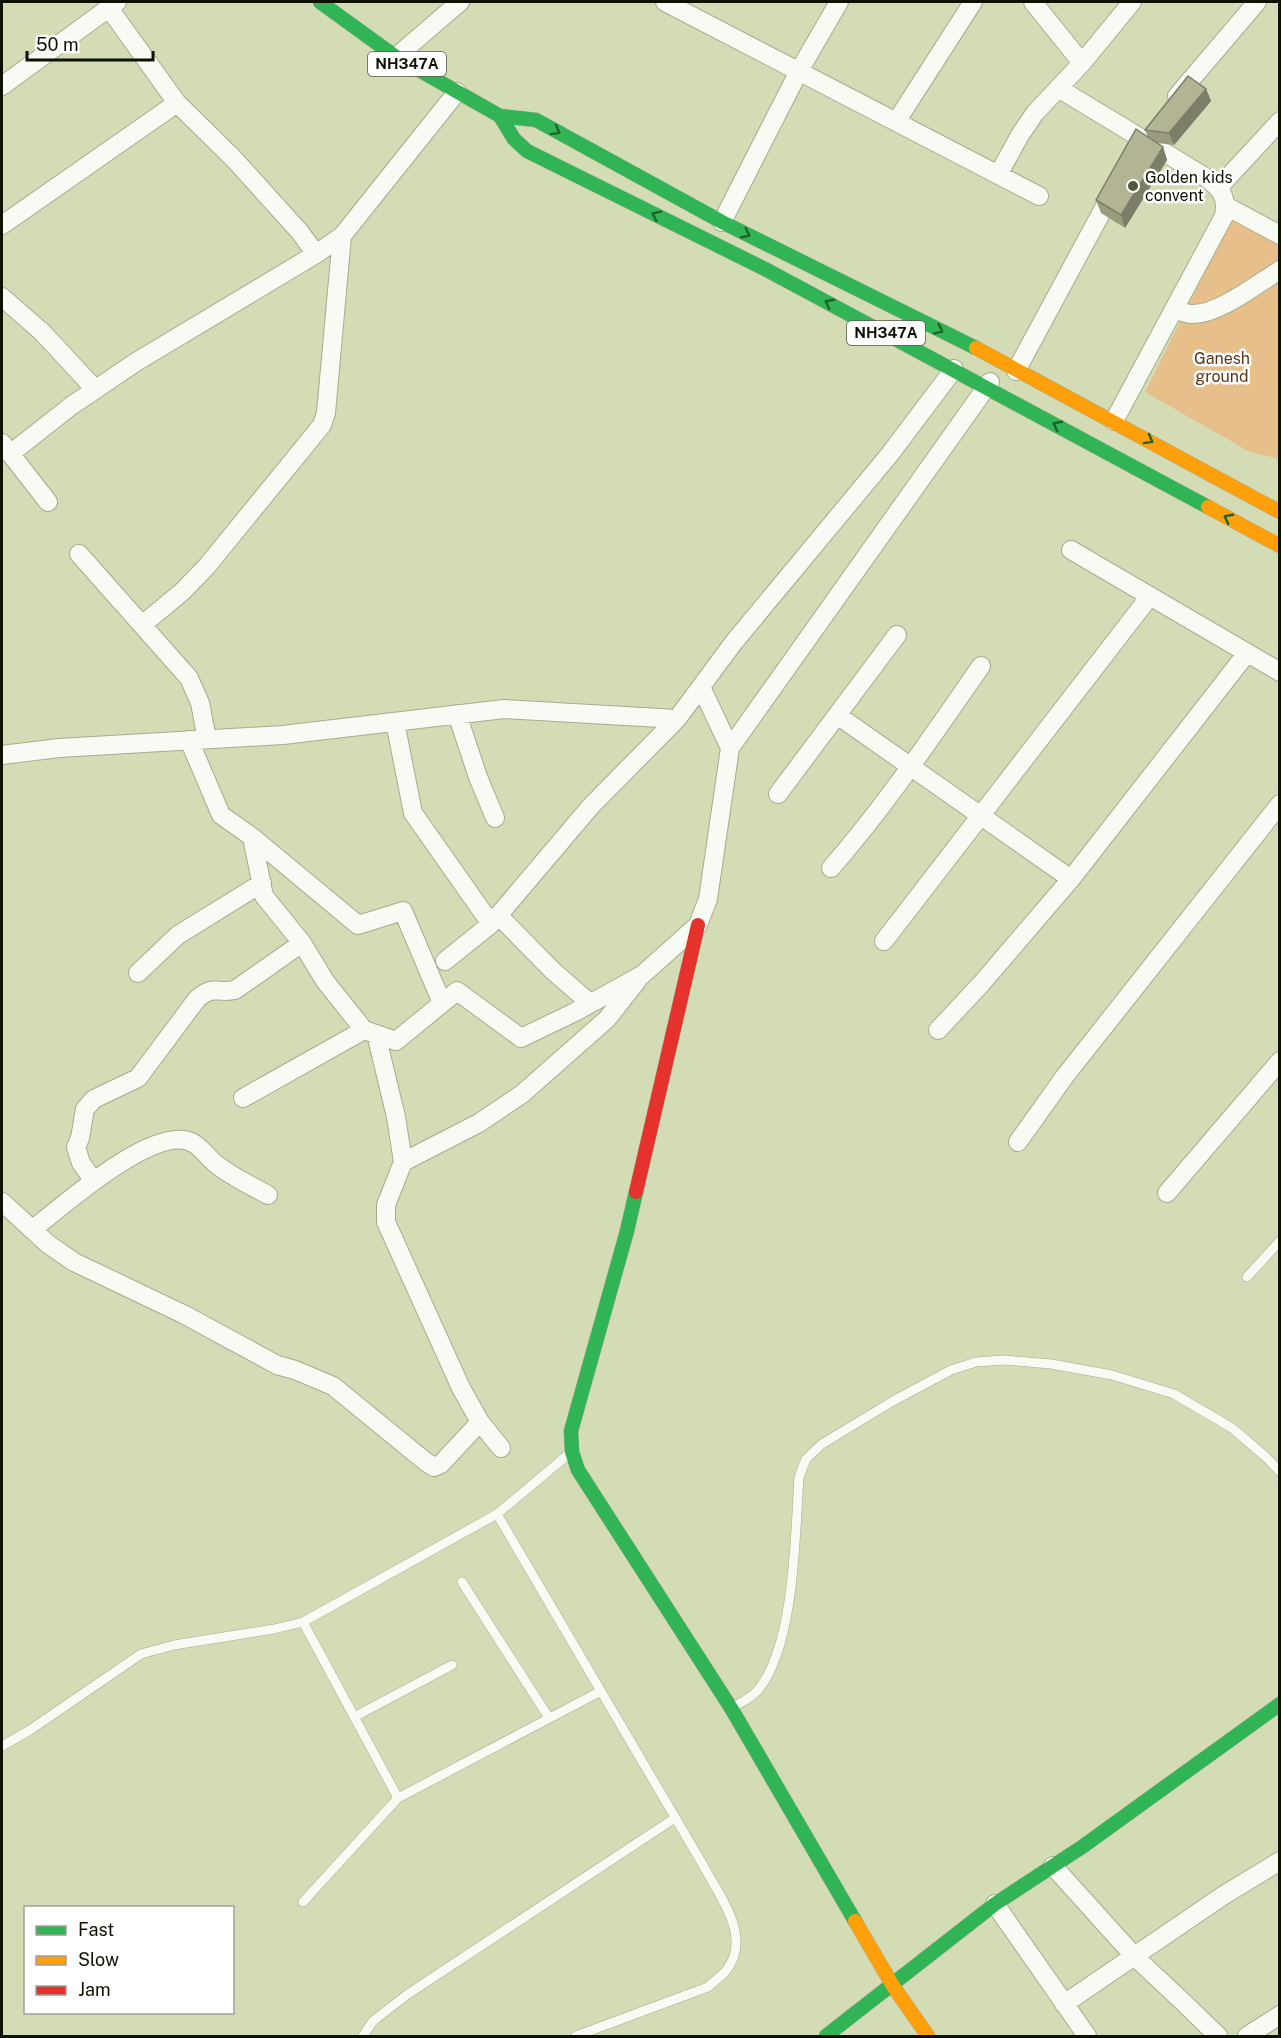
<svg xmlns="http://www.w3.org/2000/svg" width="1281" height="2038" viewBox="0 0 1281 2038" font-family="'Public Sans',sans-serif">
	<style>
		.green { fill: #e6bf8a }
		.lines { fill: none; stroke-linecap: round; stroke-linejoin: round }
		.lane-casing { stroke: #a6ad8e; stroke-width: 10 }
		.street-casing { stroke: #a6ad8e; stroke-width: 20 }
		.fast-casing { stroke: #a6ad8e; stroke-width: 15 }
		.slow-casing { stroke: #a6ad8e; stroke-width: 15 }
		.jam-casing { stroke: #a6ad8e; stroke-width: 15 }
		.lane { stroke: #f8faf4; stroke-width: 9 }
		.street { stroke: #f8faf4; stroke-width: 18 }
		.fast { stroke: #30b455; stroke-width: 14 }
		.slow { stroke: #ff9f0a; stroke-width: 14 }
		.jam { stroke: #e5322d; stroke-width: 14 }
		.wall { fill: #9a9b7f }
		.shaded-wall { fill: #7d7e68 }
		.building { fill: #b3b494; stroke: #7d7e68; stroke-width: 1.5 }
		.oneway { stroke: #1e632a }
		.poi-dot { fill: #52593f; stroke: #fff; stroke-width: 2 }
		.labels { text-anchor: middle; stroke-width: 5; stroke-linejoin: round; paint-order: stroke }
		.shield { fill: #fff; stroke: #56594c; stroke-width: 1.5 }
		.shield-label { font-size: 15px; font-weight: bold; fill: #0d1200 }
		.poi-label { font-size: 16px; fill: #0d1200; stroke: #fff; text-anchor: start }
		.park-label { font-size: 16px; fill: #5c3717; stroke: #fff }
	</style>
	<rect width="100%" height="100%" fill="#d3dcb4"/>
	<path class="green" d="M 1232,218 L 1279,239 L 1279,459 L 1250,452 L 1145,392 Z"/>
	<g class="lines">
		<g class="lane-casing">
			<path id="lane" d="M 1247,1277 L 1280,1241
				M 497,1514 L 703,1865 C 719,1896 754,1938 725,1972 C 720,1977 713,1982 708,1987 L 576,2036
				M 462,1582 L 549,1718
				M 303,1622 L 398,1798
				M 732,1708 C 741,1702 752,1698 759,1689 C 795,1642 795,1535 799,1477 L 806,1459 L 822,1444 L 893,1401 L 951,1370 L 976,1362 L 1004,1360 L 1051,1364 L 1112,1375 L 1174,1394 L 1232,1428 L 1267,1458 L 1280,1472
				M 354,1717 L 452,1665
				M 2,1746 L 30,1730 L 141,1654 L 174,1645 L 274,1629 L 303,1622 L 497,1514 L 570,1453
				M 303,1902 L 398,1798 L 601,1691
				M 363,2036 L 373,2021 L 408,1994 L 675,1818"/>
		</g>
		<g class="street-casing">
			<path id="street" d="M 665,2 L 1039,196
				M 1033,2 L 1082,63
				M 109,8 L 177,103 L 233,158 L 299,231 L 316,254
				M 396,57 L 460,2
				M 2,86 L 117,2
				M 1058,88 L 1205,177 C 1220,188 1228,196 1224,216 L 1114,421
				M 1177,96 L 1257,2
				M 896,122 L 973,2
				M 998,175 L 1020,135 L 1035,113 L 1082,63 L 1132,2
				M 1219,187 L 1280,121
				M 1226,206 L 1280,235
				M 722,222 L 799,71 L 839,2
				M 2,225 L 177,103
				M 2,297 L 42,332 L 95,389
				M 1174,309 C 1180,311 1186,314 1192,314 C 1218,315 1257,284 1280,270
				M 1016,371 L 1112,193
				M 2,443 L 48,502
				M 10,454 L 71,406 L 136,362 L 316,254 L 342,236 L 457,92
				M 1071,550 L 1280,672
				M 79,554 L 189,678 L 200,703 L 207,739
				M 142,625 L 183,591 L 207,566 L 322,425 L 326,413 L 342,236
				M 457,714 L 478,777 L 495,818
				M 837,715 L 1071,879
				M 395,722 L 413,813 L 491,924 L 591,806 L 677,719
				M 189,740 L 221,815 L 252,837 L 264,896 L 302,943 L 325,981 L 364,1030 L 396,1041 L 457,991 L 521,1038 L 575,1012 L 642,975 L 698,925 L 708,899 L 730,748 L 701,687
				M 730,748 L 990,382
				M 2,755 L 59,748 L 283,735 L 504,709 L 677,719 L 734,642 L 890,454 L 954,369
				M 778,794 L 897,635
				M 252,837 L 358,925 L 403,911 L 442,1003
				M 831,868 C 886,805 933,735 981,666
				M 498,915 L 553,971 L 590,1003
				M 884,941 L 1150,596
				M 445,961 L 491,924
				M 138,973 L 178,935 L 262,883
				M 938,1030 L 981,984 L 1071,879 L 1247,653
				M 376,1034 L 396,1117 L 403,1162 L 479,1123 L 522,1094 L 607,1019 L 637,981
				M 243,1098 L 364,1030
				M 1018,1142 L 1065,1076 L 1280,804
				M 403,1162 L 386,1205 L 386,1222 L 461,1388 L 480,1422 L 501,1448
				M 94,1181 L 81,1163 L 76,1147 L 80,1138 L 85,1109 L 94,1099 L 138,1078 L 197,999 C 214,984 216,994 235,990 L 302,943
				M 1167,1193 L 1280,1061
				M 2,1202 L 48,1244 L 74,1262 L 185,1315 L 277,1365 L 295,1370 L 333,1386 L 426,1462 L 434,1467 L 441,1464 L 480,1422
				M 32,1230 C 61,1207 156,1122 193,1143 C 201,1147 208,1158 216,1164 C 232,1177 250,1185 268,1195
				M 1053,1866 L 1135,1957 L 1182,2001 L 1218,2036
				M 995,1904 L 1087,2036
				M 1064,2004 L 1224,1895 L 1280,1861
				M 1247,2036 L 1280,2015"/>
		</g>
		<g class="fast-casing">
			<path id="fast" d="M 320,2 L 396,57 L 500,116 L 536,120 L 722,222 L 976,348
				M 500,116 L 514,139 L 527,151 L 765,269 L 1208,507
				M 636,1192 L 627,1231 L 571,1431 L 572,1452 L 578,1470 L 731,1708 L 855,1921
				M 826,2036 L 995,1904 L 1082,1847 L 1280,1704"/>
		</g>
		<g class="slow-casing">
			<path id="slow" d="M 976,348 L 1280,512
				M 1208,507 L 1280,546
				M 855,1921 L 893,1986 L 928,2036"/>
		</g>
		<g class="jam-casing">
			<path id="jam" d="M 636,1192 L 698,925"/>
		</g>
		<use href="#lane" class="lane"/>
		<use href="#street" class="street"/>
		<use href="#fast" class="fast"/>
		<use href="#slow" class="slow"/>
		<use href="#jam" class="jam"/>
	</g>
	<path class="wall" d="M 1206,89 L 1211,101 L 1174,145 L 1157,143 L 1163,147 L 1167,160 L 1125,228 L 1101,213 L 1096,200 L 1148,137 L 1145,130 Z"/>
	<path class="shaded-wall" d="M 1206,89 L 1211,101 L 1174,145 L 1169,133 Z
		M 1163,147 L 1167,160 L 1125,228 L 1121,215 Z"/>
	<path class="building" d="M 1188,76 L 1206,89 L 1169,133 L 1145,130 Z
		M 1136,129 L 1163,147 L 1121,215 L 1096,200 Z"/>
	<defs><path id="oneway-chevron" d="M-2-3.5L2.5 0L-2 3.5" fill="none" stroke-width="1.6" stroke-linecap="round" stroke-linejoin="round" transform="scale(1.5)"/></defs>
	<g class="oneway">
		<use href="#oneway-chevron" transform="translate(556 131) rotate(29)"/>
		<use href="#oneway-chevron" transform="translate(656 215) rotate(-154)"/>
		<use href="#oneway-chevron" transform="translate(746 234) rotate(26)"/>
		<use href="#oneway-chevron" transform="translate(829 303) rotate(-152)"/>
		<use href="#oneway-chevron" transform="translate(939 330) rotate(26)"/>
		<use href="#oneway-chevron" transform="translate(1057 425) rotate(-152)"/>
		<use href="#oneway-chevron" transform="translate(1149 440) rotate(29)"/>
		<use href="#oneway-chevron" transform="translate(1228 518) rotate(-152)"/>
	</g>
	<circle class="poi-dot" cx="1133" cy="186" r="6"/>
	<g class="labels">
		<g class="shield">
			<rect x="368" y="52" width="78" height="24" rx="4.5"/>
			<rect x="847" y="321" width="78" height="24" rx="4.5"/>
		</g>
		<g class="shield-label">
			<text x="407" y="69">NH347A</text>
			<text x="886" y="338">NH347A</text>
		</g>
		<g class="poi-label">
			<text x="1145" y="183">Golden kids<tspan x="1145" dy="18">convent</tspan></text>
		</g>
		<g class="park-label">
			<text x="1222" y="364">Ganesh<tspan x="1222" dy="18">ground</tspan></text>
		</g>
	</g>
	<rect width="1281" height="2038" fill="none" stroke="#0d1200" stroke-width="6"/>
	<rect x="24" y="1906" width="210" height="108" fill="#ffffff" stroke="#9ea099" stroke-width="1.5"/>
	<rect x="36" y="1926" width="30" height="9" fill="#30b455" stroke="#9ea099" stroke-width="1.5"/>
	<text x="78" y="1936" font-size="18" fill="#0d1200">Fast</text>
	<rect x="36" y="1956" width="30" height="9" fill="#ff9f0a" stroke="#9ea099" stroke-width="1.5"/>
	<text x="78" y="1966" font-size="18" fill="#0d1200">Slow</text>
	<rect x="36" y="1986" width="30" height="9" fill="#e5322d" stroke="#9ea099" stroke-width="1.5"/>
	<text x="78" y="1996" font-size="18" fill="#0d1200">Jam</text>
	<path d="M27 51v9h126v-9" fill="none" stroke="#0d1200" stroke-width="3"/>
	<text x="36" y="51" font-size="18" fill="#0d1200" stroke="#ffffff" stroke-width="4.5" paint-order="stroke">50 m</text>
</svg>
